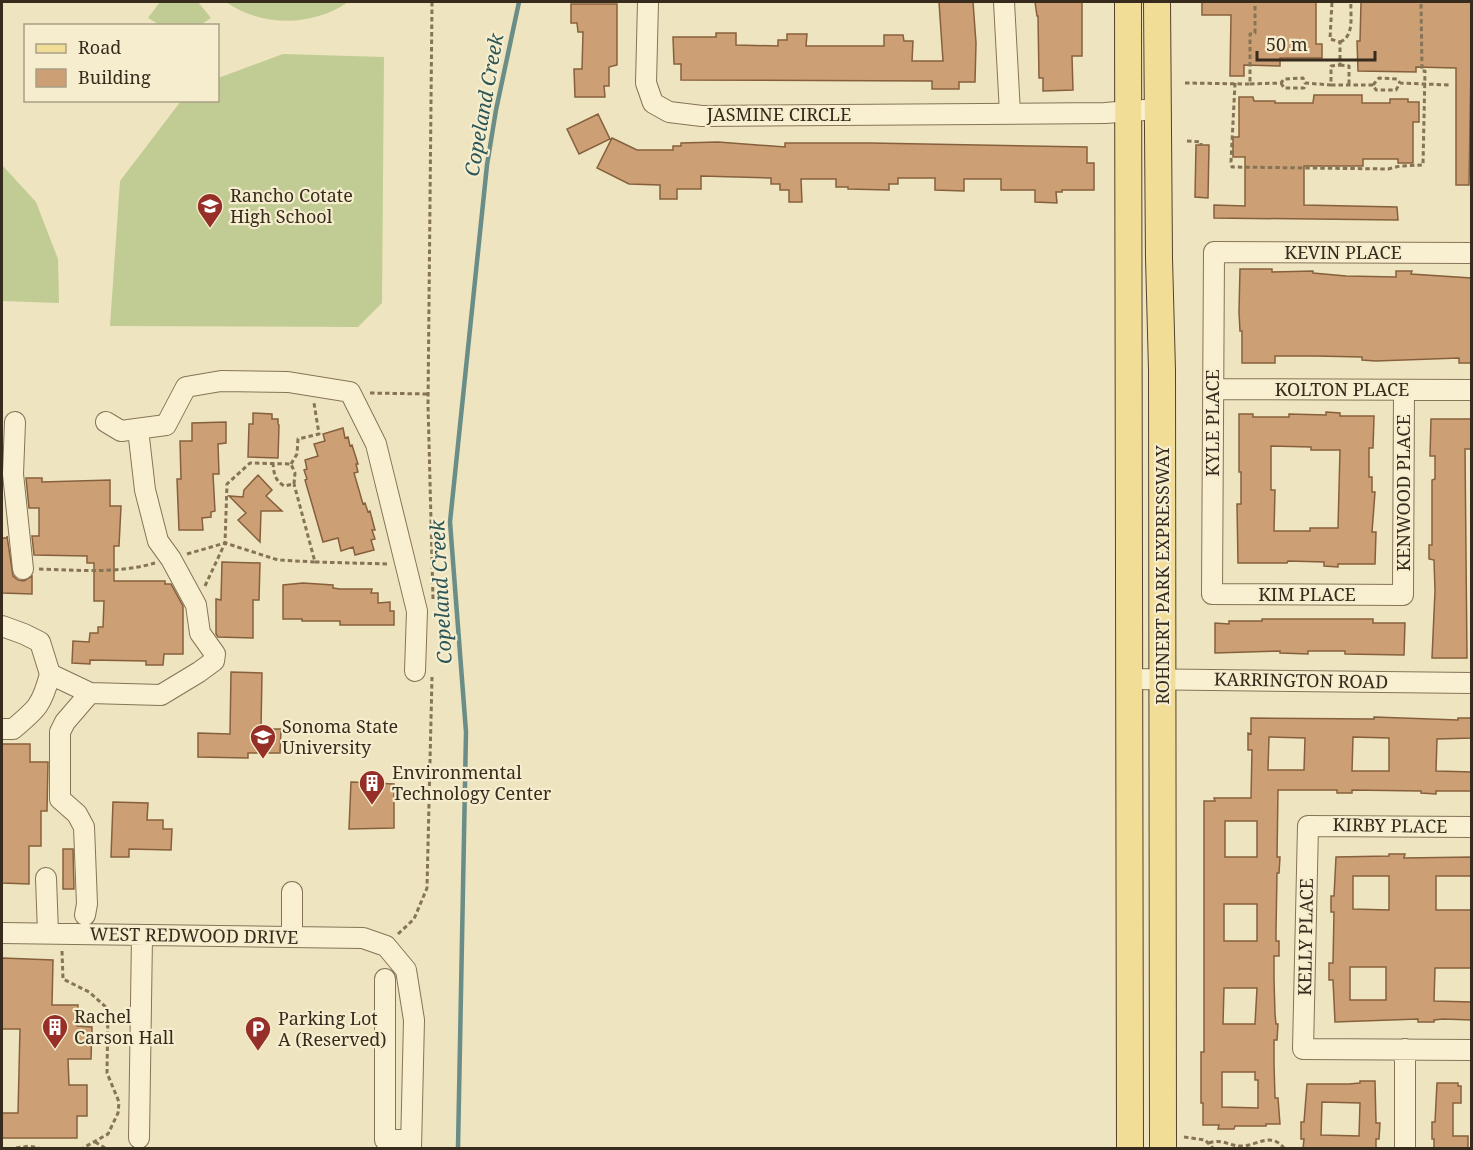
<svg xmlns="http://www.w3.org/2000/svg" width="1473" height="1150" viewBox="0 0 1473 1150" font-family="'Noto Serif',serif">
	<style>
		.pitch { fill: #c0cc93 }
		.lines { fill: none; stroke-linecap: round; stroke-linejoin: round }
		.stream { stroke: #6a8d87; stroke-width: 4.5 }
		.building { fill: #cca074; stroke: #86603d; stroke-width: 1.5; fill-rule: evenodd }
		.minor-casing { stroke: #867457; stroke-width: 22 }
		.major-casing { stroke: #54422c; stroke-width: 28 }
		.path { stroke: #867457; stroke-width: 3; stroke-dasharray: 4.5 3; stroke-linecap: butt }
		.minor { stroke: #f9f0d2; stroke-width: 20 }
		.major { stroke: #f2dd96; stroke-width: 26 }
		.labels { text-anchor: middle; stroke-width: 4.5; stroke-linejoin: round; paint-order: stroke }
		.street-label { font-size: 18px; fill: #362b1c; stroke: #f5edce }
		.poi-label { font-size: 18px; fill: #362b1c; stroke: #f5edce; text-anchor: start }
		.water-label { font-size: 20px; font-style: italic; fill: #2b5556; stroke: #f5edce }
	</style>
	<rect width="100%" height="100%" fill="#eee4bf"/>
	<path class="pitch" d="M 160,2 L 198,2 L 211,18 L 199,26 L 160,25 L 148,18 Z
		M 226,2 L 348,2 C 312,27 262,27 226,2 Z
		M 283,54 L 384,57 L 382,303 L 358,327 L 110,326 L 120,181 L 181,101 L 218,100 L 218,78 Z
		M 2,165 L 36,202 L 58,259 L 59,303 L 2,301 Z"/>
	<g class="lines">
		<path class="stream" d="M 458,1148 L 466,732 L 450,522 L 487,165 L 496,110 L 519,2"/>
	</g>
	<path class="building" d="M 939,2 L 973,2 L 976,43 L 975,82 L 959,82 L 959,89 L 932,89 L 932,81 L 681,80 L 681,64 L 674,64 L 673,37 L 716,37 L 716,33 L 736,33 L 736,45 L 778,46 L 778,40 L 787,40 L 787,34 L 807,34 L 806,46 L 884,46 L 884,35 L 903,35 L 904,41 L 913,41 L 912,61 L 943,61 Z
		M 1035,2 L 1082,2 L 1082,56 L 1072,56 L 1073,90 L 1043,91 L 1043,78 L 1039,78 L 1038,16 L 1037,16 Z
		M 1202,2 L 1316,2 L 1316,44 L 1322,44 L 1322,58 L 1280,58 L 1280,66 L 1244,65 L 1244,76 L 1230,76 L 1231,15 L 1202,15 Z
		M 1361,2 L 1472,2 L 1469,185 L 1456,185 L 1456,68 L 1416,67 L 1416,72 L 1358,71 L 1357,41 L 1360,41 Z
		M 571,4 L 617,4 L 617,65 L 609,67 L 609,86 L 604,86 L 605,97 L 575,97 L 574,69 L 582,69 L 583,32 L 578,32 L 577,23 L 571,23 Z
		M 1314,95 L 1362,95 L 1362,103 L 1390,103 L 1390,99 L 1408,99 L 1408,102 L 1419,102 L 1419,122 L 1413,122 L 1413,163 L 1398,163 L 1398,159 L 1363,159 L 1363,166 L 1304,166 L 1304,205 L 1397,207 L 1398,220 L 1214,218 L 1214,205 L 1245,206 L 1245,157 L 1233,157 L 1233,137 L 1239,137 L 1239,97 L 1253,97 L 1254,101 L 1275,101 L 1275,103 L 1313,103 Z
		M 598,114 L 610,139 L 579,154 L 567,129 Z
		M 612,138 L 637,150 L 673,150 L 673,146 L 681,146 L 681,143 L 718,142 L 785,147 L 785,143 L 870,143 L 1087,147 L 1087,163 L 1094,163 L 1094,190 L 1062,190 L 1062,192 L 1056,192 L 1057,203 L 1035,202 L 1035,190 L 1001,190 L 1001,179 L 964,179 L 964,191 L 935,190 L 935,178 L 898,178 L 898,184 L 889,184 L 889,190 L 848,189 L 848,187 L 836,187 L 836,179 L 801,179 L 802,202 L 789,202 L 789,190 L 780,190 L 780,184 L 771,184 L 771,178 L 701,176 L 701,189 L 677,189 L 677,199 L 660,199 L 660,185 L 629,184 L 597,168 Z
		M 1196,145 L 1209,145 L 1208,198 L 1195,197 Z
		M 1240,269 L 1272,269 L 1272,272 L 1313,271 L 1313,273 L 1346,276 L 1396,277 L 1396,271 L 1412,271 L 1411,274 L 1471,278 L 1472,363 L 1459,363 L 1459,358 L 1376,361 L 1362,360 L 1362,357 L 1316,356 L 1275,356 L 1275,363 L 1242,363 L 1242,331 L 1240,331 L 1239,312 Z
		M 1326,412 L 1340,413 L 1340,416 L 1374,416 L 1373,448 L 1369,448 L 1369,477 L 1372,477 L 1372,492 L 1375,492 L 1372,532 L 1376,532 L 1375,564 L 1338,564 L 1338,567 L 1324,566 L 1324,562 L 1288,561 L 1287,563 L 1238,563 L 1237,504 L 1241,504 L 1241,472 L 1239,472 L 1239,414 L 1253,414 L 1253,417 L 1289,417 L 1289,414 L 1326,415 ZM 1271,446 L 1311,447 L 1311,450 L 1340,450 L 1338,528 L 1310,528 L 1310,531 L 1274,531 L 1275,490 L 1271,490 Z
		M 253,413 L 272,414 L 272,419 L 278,419 L 278,424 L 279,425 L 278,458 L 248,457 L 249,424 L 253,424 Z
		M 1431,419 L 1472,419 L 1472,449 L 1465,449 L 1467,658 L 1432,658 L 1435,591 L 1434,560 L 1429,559 L 1429,545 L 1432,545 L 1432,480 L 1435,479 L 1435,456 L 1430,456 Z
		M 226,422 L 226,443 L 218,444 L 219,474 L 213,474 L 215,511 L 211,512 L 211,517 L 202,518 L 203,530 L 179,530 L 177,479 L 181,479 L 180,441 L 192,441 L 192,423 Z
		M 343,428 L 345,438 L 348,437 L 350,446 L 352,445 L 358,464 L 356,464 L 358,472 L 354,473 L 363,504 L 365,503 L 368,512 L 370,511 L 375,530 L 372,530 L 375,539 L 371,540 L 374,550 L 355,555 L 353,547 L 341,551 L 338,538 L 323,542 L 305,480 L 307,479 L 304,470 L 307,469 L 305,460 L 318,456 L 314,444 L 325,441 L 323,434 Z
		M 258,475 L 272,490 L 266,496 L 282,511 L 261,511 L 260,542 L 238,520 L 246,513 L 229,496 L 243,497 L 244,490 Z
		M 26,478 L 42,478 L 42,482 L 110,480 L 110,506 L 121,506 L 119,546 L 114,546 L 114,581 L 165,581 L 165,584 L 171,584 L 183,606 L 183,654 L 164,654 L 163,665 L 146,665 L 146,661 L 90,660 L 90,664 L 72,663 L 73,641 L 89,642 L 90,633 L 98,633 L 98,627 L 103,627 L 104,601 L 94,601 L 94,563 L 87,563 L 87,556 L 34,555 L 32,536 L 39,536 L 39,508 L 29,508 Z
		M 7,536 L 13,576 L 18,580 L 24,581 L 32,576 L 32,594 L 2,593 L 2,538 L 7,538 Z
		M 222,562 L 260,563 L 259,600 L 253,600 L 253,638 L 218,637 L 216,634 L 216,599 L 221,600 Z
		M 303,583 L 333,585 L 333,588 L 340,589 L 372,589 L 371,593 L 378,593 L 378,603 L 390,602 L 390,611 L 394,611 L 394,625 L 340,625 L 340,621 L 302,621 L 302,619 L 283,619 L 283,585 Z
		M 1262,619 L 1373,619 L 1373,623 L 1405,623 L 1404,655 L 1345,654 L 1345,651 L 1308,651 L 1308,654 L 1280,653 L 1280,651 L 1215,653 L 1215,623 L 1229,624 L 1229,621 L 1262,621 Z
		M 231,672 L 262,673 L 261,729 L 281,729 L 280,753 L 248,753 L 248,758 L 198,757 L 198,733 L 230,734 Z
		M 1374,717 L 1458,720 L 1458,718 L 1472,718 L 1472,738 L 1437,739 L 1436,771 L 1472,772 L 1472,791 L 1436,791 L 1436,794 L 1421,793 L 1421,791 L 1352,790 L 1352,793 L 1337,793 L 1337,790 L 1278,790 L 1277,857 L 1280,857 L 1279,873 L 1277,873 L 1276,931 L 1276,941 L 1279,941 L 1279,956 L 1274,956 L 1274,980 L 1275,1014 L 1276,1024 L 1278,1024 L 1277,1040 L 1274,1040 L 1274,1064 L 1275,1098 L 1278,1098 L 1280,1124 L 1266,1124 L 1266,1126 L 1235,1126 L 1234,1129 L 1218,1129 L 1219,1125 L 1203,1125 L 1203,1103 L 1201,1103 L 1201,1052 L 1204,1052 L 1204,801 L 1215,801 L 1214,798 L 1251,798 L 1252,750 L 1248,750 L 1248,733 L 1251,734 L 1251,718 L 1374,719 ZM 1269,737 L 1305,738 L 1304,770 L 1268,770 ZM 1353,737 L 1389,738 L 1389,771 L 1352,771 ZM 1225,821 L 1257,821 L 1257,857 L 1225,857 ZM 1224,904 L 1257,904 L 1257,941 L 1224,941 ZM 1224,988 L 1257,988 L 1255,1024 L 1223,1024 ZM 1222,1072 L 1255,1072 L 1255,1080 L 1258,1080 L 1258,1108 L 1222,1107 Z
		M 2,744 L 30,744 L 30,762 L 48,762 L 47,811 L 41,811 L 41,846 L 29,846 L 29,884 L 2,883 Z
		M 351,782 L 394,784 L 394,828 L 349,829 Z
		M 113,802 L 148,803 L 147,820 L 163,820 L 163,829 L 172,829 L 171,850 L 129,849 L 129,857 L 111,857 Z
		M 63,849 L 73,849 L 74,889 L 63,889 Z
		M 1389,854 L 1405,854 L 1404,858 L 1472,857 L 1472,876 L 1436,876 L 1436,910 L 1472,910 L 1472,968 L 1435,968 L 1434,1001 L 1472,1002 L 1472,1020 L 1443,1019 L 1434,1020 L 1434,1022 L 1418,1022 L 1418,1019 L 1335,1022 L 1333,980 L 1329,980 L 1329,963 L 1333,963 L 1334,912 L 1331,912 L 1331,896 L 1334,896 L 1336,857 L 1389,856 ZM 1353,876 L 1389,876 L 1389,910 L 1353,909 ZM 1350,967 L 1386,967 L 1386,1000 L 1350,1000 Z
		M 2,958 L 53,960 L 52,1005 L 78,1005 L 77,1026 L 92,1027 L 91,1059 L 68,1059 L 69,1085 L 87,1085 L 87,1116 L 77,1116 L 77,1138 L 2,1138 L 2,1113 L 18,1113 L 20,1029 L 2,1029 Z
		M 1360,1081 L 1375,1081 L 1376,1123 L 1380,1123 L 1379,1139 L 1376,1139 L 1376,1149 L 1303,1149 L 1304,1139 L 1301,1139 L 1301,1122 L 1304,1122 L 1307,1084 L 1349,1084 L 1360,1083 ZM 1322,1102 L 1360,1103 L 1359,1136 L 1321,1135 Z
		M 1437,1083 L 1458,1083 L 1458,1086 L 1461,1086 L 1461,1103 L 1453,1103 L 1453,1136 L 1468,1136 L 1468,1149 L 1434,1149 L 1434,1139 L 1432,1139 L 1432,1122 L 1435,1122 Z"/>
	<g class="lines">
		<g class="minor-casing">
			<path id="minor" d="M 648,2 L 646,83 L 653,103 L 669,112 L 702,116 L 1105,113 L 1145,110
				M 1004,2 L 1010,113
				M 1213,389 L 1472,390
				M 1404,390 L 1403,595 L 1212,594 L 1214,252 L 1472,253
				M 15,422 L 13,474 L 23,569
				M 106,422 L 121,431 L 166,425 L 186,387 L 221,381 L 288,382 L 350,392 L 376,444 L 417,611 L 415,671
				M 2,626 L 24,634 L 40,642 L 50,674 L 90,693 L 161,695 L 199,672 L 214,661 L 215,654 L 200,633 L 196,605 L 171,559 L 158,541 L 145,490 L 138,429
				M 1130,679 L 1472,683
				M 2,729 L 13,729 C 37,709 42,705 50,674
				M 1472,827 L 1308,826 L 1303,1049 L 1472,1050
				M 46,878 L 48,933
				M 85,915 L 87,904 L 84,827 L 77,814 L 60,799 L 60,732 L 65,722 L 90,693
				M 2,933 L 363,938 L 386,946 L 406,970 L 414,1020 L 411,1148
				M 292,937 L 292,892
				M 385,979 L 385,1140 L 411,1140
				M 139,1138 L 142,936
				M 1405,1148 L 1405,1049"/>
		</g>
		<g class="major-casing">
			<path id="major" d="M 1128,2 L 1130,1148
				M 1157,2 L 1159,258 L 1162,370 L 1163,1148"/>
		</g>
		<path class="path" d="M 432,2 L 428,404 L 433,599
			M 1340,42 C 1355,36 1350,15 1351,2
			M 1340,65 L 1349,66 L 1349,85
			M 1185,83 L 1250,84 L 1250,34 L 1255,33 L 1255,2
			M 1235,83 L 1231,162 L 1232,167 L 1388,169 L 1400,166 L 1423,165 L 1425,71 L 1422,71 L 1421,2
			M 1281,83 L 1284,88 L 1304,88 L 1305,83
			M 1250,84 L 1281,83 L 1284,79 L 1303,78 L 1305,83 L 1331,85 L 1331,66 L 1340,65 L 1340,42 L 1330,39 L 1332,2
			M 1331,85 L 1373,85 L 1376,90 L 1396,90 L 1400,83 L 1449,85
			M 1373,85 L 1379,78 L 1397,79 L 1400,83
			M 1187,141 L 1201,142 L 1201,145
			M 370,393 L 428,394
			M 291,464 L 297,454 L 298,439 L 319,434 L 314,403
			M 187,554 L 225,543 L 278,560 L 315,562 L 294,484
			M 315,562 L 389,564
			M 39,569 C 78,570 118,574 155,563
			M 205,586 L 225,543 L 227,484 L 250,463 L 291,464 L 295,473 L 294,484 L 284,486 C 275,480 274,475 273,463
			M 398,934 L 414,919 L 427,888 L 432,677
			M 62,951 L 63,979 L 89,992 L 108,1009 L 107,1073 L 119,1102 L 118,1113 L 108,1134 L 83,1148
			M 1184,1137 L 1205,1140 L 1213,1148
			M 95,1142 L 105,1148
			M 1209,1143 C 1223,1138 1230,1147 1243,1146 C 1258,1145 1270,1132 1284,1148
			M 16,1148 L 29,1146 L 39,1148"/>
		<use href="#minor" class="minor"/>
		<use href="#major" class="major"/>
	</g>
	<defs>
		<g id="school-pin" transform="scale(1.35)"><path d="M0 17L-7.5 6A9.5 9.5 0 1 1 7.5 6Z" fill="#962f27" stroke="#f5edce"/><path d="M0-5L7-2L0 1L-7-2ZM-4 1L0 2.5L4 1V4Q0 6-4 4Z" fill="#fff"/></g>
		<g id="university-pin" transform="scale(1.35)"><path d="M0 17L-7.5 6A9.5 9.5 0 1 1 7.5 6Z" fill="#962f27" stroke="#f5edce"/><path d="M0-5L7-2L0 1L-7-2ZM-4 1L0 2.5L4 1V4Q0 6-4 4Z" fill="#fff"/></g>
		<g id="building-pin" transform="scale(1.35)"><path d="M0 17L-7.5 6A9.5 9.5 0 1 1 7.5 6Z" fill="#962f27" stroke="#f5edce"/><path d="M-4-6H4V6H1V3H-1V6H-4ZM-2.5-4.3h1.7v1.8h-1.7ZM.8-4.3h1.7v1.8H.8ZM-2.5-1h1.7V.8h-1.7ZM.8-1h1.7V.8H.8Z" fill="#fff"/></g>
		<g id="parking-pin" transform="scale(1.35)"><path d="M0 17L-7.5 6A9.5 9.5 0 1 1 7.5 6Z" fill="#962f27" stroke="#f5edce"/><path d="M-3.5-5.5H1a3.5 3.5 0 0 1 0 7H-1V5.5H-3.5ZM-1-3.4V-.6H.8a1.4 1.4 0 0 0 0-2.8Z" fill="#fff"/></g>
	</defs>
	<g fill-rule="evenodd">
		<use href="#school-pin" x="210" y="206"/>
		<use href="#university-pin" x="263" y="737"/>
		<use href="#building-pin" x="372" y="783"/>
		<use href="#building-pin" x="55" y="1027"/>
		<use href="#parking-pin" x="258" y="1029"/>
	</g>
	<g class="labels">
		<g class="street-label">
			<text x="779" y="121">JASMINE CIRCLE</text>
			<text x="1343" y="259">KEVIN PLACE</text>
			<text x="1342" y="396">KOLTON PLACE</text>
			<text transform="translate(1213 423) rotate(-90)" y="6">KYLE PLACE</text>
			<text transform="translate(1404 493) rotate(-90)" y="6">KENWOOD PLACE</text>
			<text transform="translate(1163 575) rotate(-90)" y="6">ROHNERT PARK EXPRESSWAY</text>
			<text x="1307" y="601">KIM PLACE</text>
			<text transform="translate(1301 681) rotate(1)" y="6">KARRINGTON ROAD</text>
			<text transform="translate(1390 826) rotate(1)" y="6">KIRBY PLACE</text>
			<text transform="translate(194 936) rotate(1)" y="6">WEST REDWOOD DRIVE</text>
			<text transform="translate(1306 937) rotate(-89)" y="6">KELLY PLACE</text>
		</g>
		<g class="poi-label">
			<text x="230" y="202">Rancho Cotate<tspan x="230" dy="21">High School</tspan></text>
			<text x="282" y="733">Sonoma State<tspan x="282" dy="21">University</tspan></text>
			<text x="392" y="779">Environmental<tspan x="392" dy="21">Technology Center</tspan></text>
			<text x="74" y="1023">Rachel<tspan x="74" dy="21">Carson Hall</tspan></text>
			<text x="278" y="1025">Parking Lot<tspan x="278" dy="21">A (Reserved)</tspan></text>
		</g>
		<g class="water-label">
			<text transform="translate(484 105) rotate(-80)" y="7">Copeland Creek</text>
			<text transform="translate(441 592) rotate(-93)" y="7">Copeland Creek</text>
		</g>
	</g>
	<rect width="1473" height="1150" fill="none" stroke="#362b1c" stroke-width="6"/>
	<rect x="24" y="24" width="195" height="78" fill="#f5edce" stroke="#a99f87" stroke-width="1.5"/>
	<rect x="36" y="44" width="30" height="9" fill="#f2dd96" stroke="#a99f87" stroke-width="1.5"/>
	<text x="78" y="54" font-size="18" fill="#362b1c">Road</text>
	<rect x="36" y="69" width="30" height="18" fill="#cca074" stroke="#a99f87" stroke-width="1.5"/>
	<text x="78" y="84" font-size="18" fill="#362b1c">Building</text>
	<path d="M1257 51v9h118v-9" fill="none" stroke="#362b1c" stroke-width="3"/>
	<text x="1266" y="51" font-size="18" fill="#362b1c" stroke="#f5edce" stroke-width="4.5" paint-order="stroke">50 m</text>
</svg>
